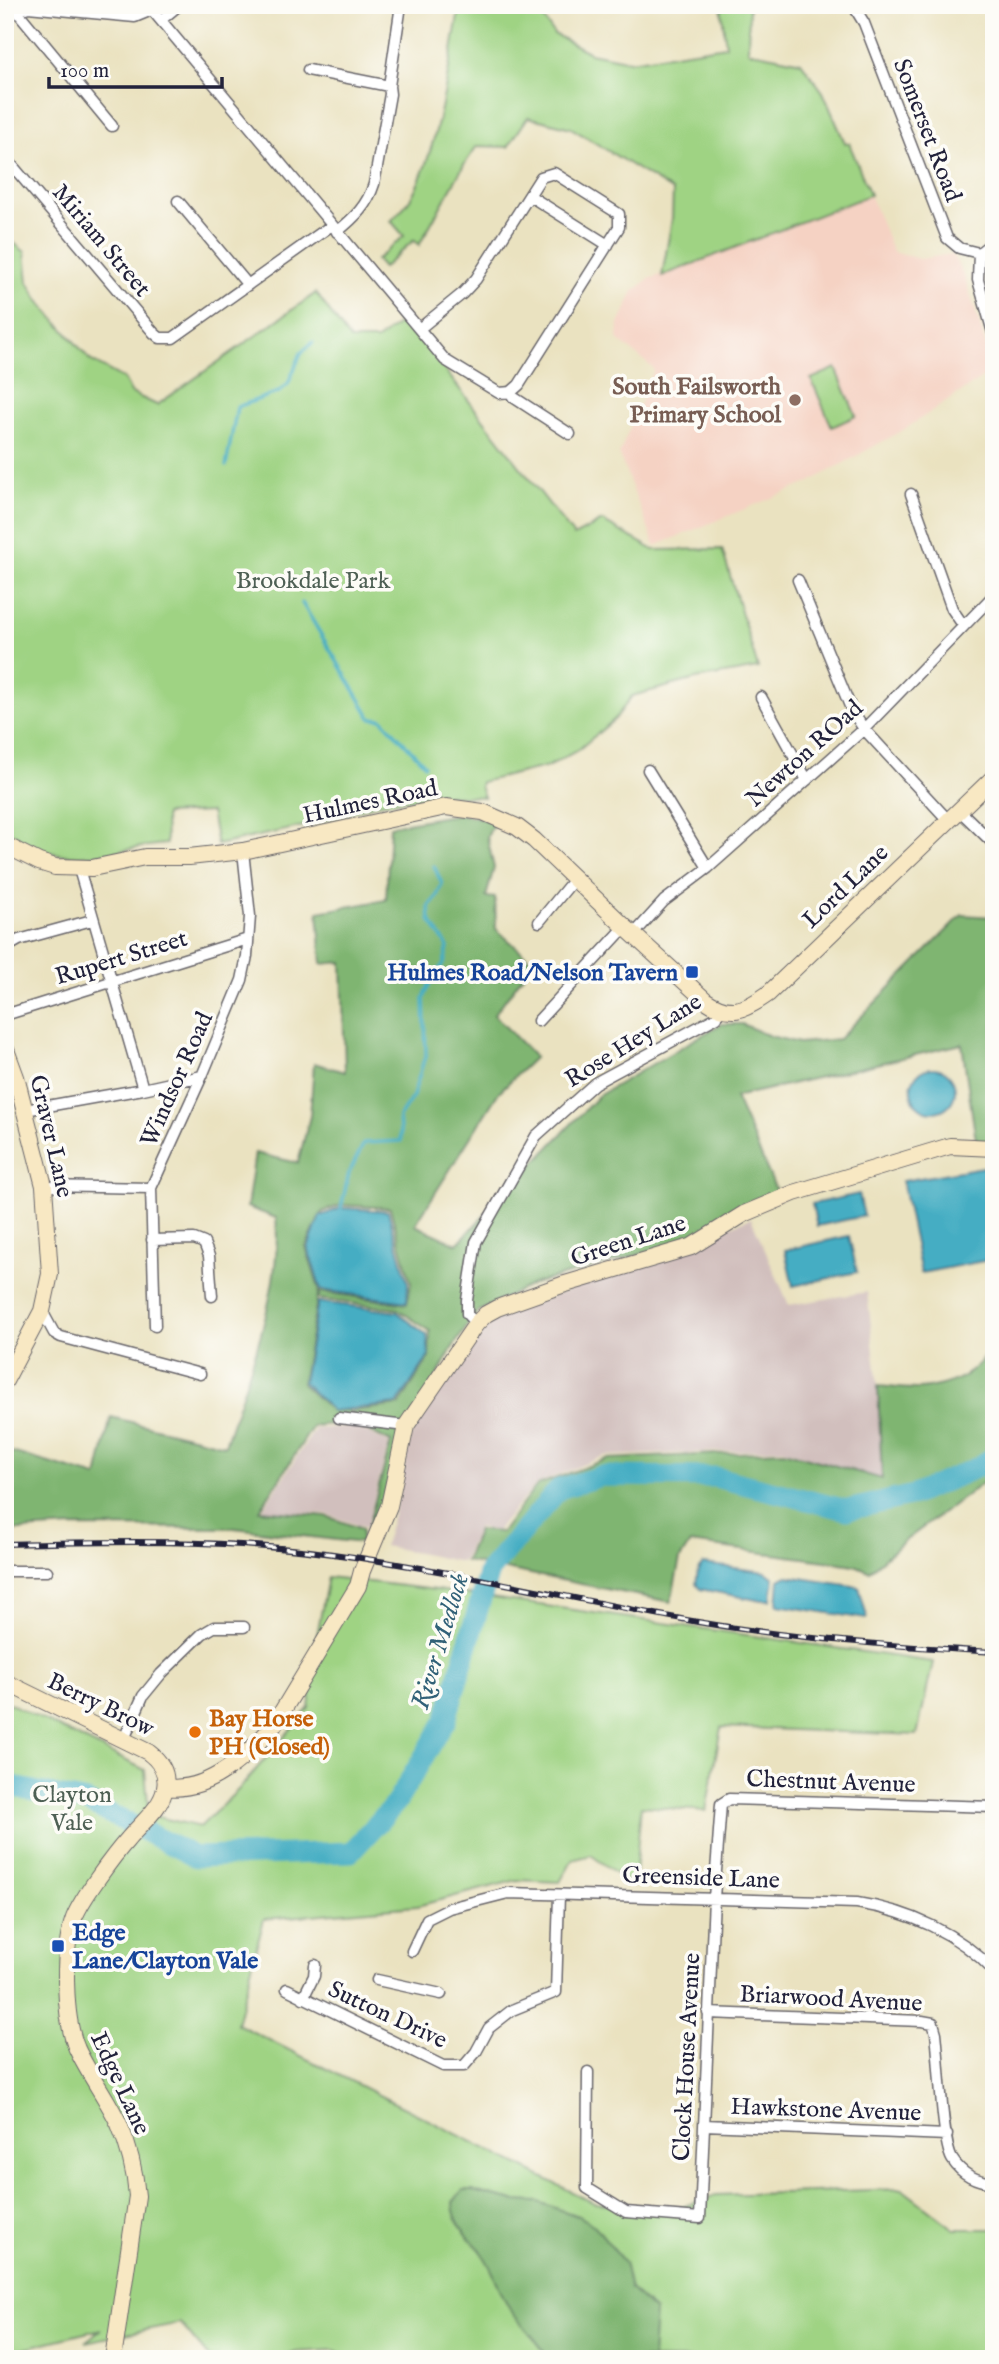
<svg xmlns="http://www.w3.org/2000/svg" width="999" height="2364" viewBox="0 0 999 2364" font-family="'IM FELL English',serif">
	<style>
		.built { fill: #f5d2c3 }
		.industrial { fill: #d1bfbd }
		.green { fill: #9fd383; stroke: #607a5f; stroke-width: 2 }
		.forest { fill: #7fb571; stroke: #506c56; stroke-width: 2 }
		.water { fill: #44adc3; stroke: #33687f; stroke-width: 2 }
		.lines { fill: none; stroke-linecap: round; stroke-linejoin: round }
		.stream { stroke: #44adc3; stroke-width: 3.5 }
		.river { stroke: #44adc3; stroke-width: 21 }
		.street-casing { stroke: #68656a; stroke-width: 13 }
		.secondary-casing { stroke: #68656a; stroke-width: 18 }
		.street { stroke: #fff; stroke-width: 10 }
		.secondary { stroke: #f8e8c3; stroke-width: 16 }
		.rail-casing { stroke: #22223b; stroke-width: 6 }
		.rail { stroke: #fdfcf7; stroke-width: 3.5; stroke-dasharray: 10; stroke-linecap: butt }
		.education-dot { fill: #8d6e63; stroke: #fdfcf7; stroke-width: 2.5 }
		.transit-dot { fill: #1a4fb4; stroke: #fdfcf7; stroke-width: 2.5 }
		.food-dot { fill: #e8710a; stroke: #fdfcf7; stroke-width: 2.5 }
		.labels { text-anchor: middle; stroke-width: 7; stroke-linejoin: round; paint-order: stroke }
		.street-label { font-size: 24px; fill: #22223b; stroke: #fdfcf7 }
		.education-label { font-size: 24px; font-weight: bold; fill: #785e54; stroke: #fdfcf7; text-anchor: end }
		.park-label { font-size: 24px; fill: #4e6054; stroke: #fdfcf7 }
		.transit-label { font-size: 24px; font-weight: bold; fill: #164399; stroke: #fdfcf7; text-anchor: end }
		.food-label { font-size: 24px; font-weight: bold; fill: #c56008; stroke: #fdfcf7; text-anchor: start }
		.water-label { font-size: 26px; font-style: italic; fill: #316178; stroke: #fdfcf7 }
	</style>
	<rect width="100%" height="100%" fill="#fdfcf7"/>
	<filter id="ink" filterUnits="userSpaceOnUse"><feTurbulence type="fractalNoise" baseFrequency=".0143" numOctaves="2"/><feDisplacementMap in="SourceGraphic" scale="14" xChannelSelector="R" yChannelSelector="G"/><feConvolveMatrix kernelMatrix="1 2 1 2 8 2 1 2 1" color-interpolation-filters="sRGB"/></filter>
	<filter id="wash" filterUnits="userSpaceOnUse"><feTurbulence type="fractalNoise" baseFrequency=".00686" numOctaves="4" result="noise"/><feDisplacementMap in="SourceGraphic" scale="28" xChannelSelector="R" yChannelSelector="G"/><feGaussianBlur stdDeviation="1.57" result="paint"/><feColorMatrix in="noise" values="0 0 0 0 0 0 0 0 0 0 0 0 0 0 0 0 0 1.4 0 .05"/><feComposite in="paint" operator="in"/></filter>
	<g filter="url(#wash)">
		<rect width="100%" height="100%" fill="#eae2c0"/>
		<path class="built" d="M 870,195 L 893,252 L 920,259 L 952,254 L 965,278 L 994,370 L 905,429 L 808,483 L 655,546 L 619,454 L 654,369 L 618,340 L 619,324 L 634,291 L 649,279 Z"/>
		<path class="industrial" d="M 751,1218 L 789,1305 L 867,1292 L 878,1386 L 882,1480 L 783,1449 L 604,1456 L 536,1484 L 496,1531 L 478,1527 L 462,1562 L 384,1546 L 400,1490 L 411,1435 L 446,1374 L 493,1320 Z
			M 355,1426 L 389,1443 L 366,1528 L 326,1514 L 262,1510 L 315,1429 Z"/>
		<path class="green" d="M 460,5 L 535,5 L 554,34 L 590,53 L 630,61 L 726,46 L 721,5 L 749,5 L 748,51 L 801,62 L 823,92 L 845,143 L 849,143 L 870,195 L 662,276 L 672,219 L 673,191 L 571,128 L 528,117 L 508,147 L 477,146 L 464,165 L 419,245 L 414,240 L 383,268 L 376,260 L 404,236 L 391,221 C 398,213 407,205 412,196 C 440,144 449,63 460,5 Z
			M 5,236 L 25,252 L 28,282 L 39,301 L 90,360 L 124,379 L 131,393 L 157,405 L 316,293 L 350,340 L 377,340 L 405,319 L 574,536 L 602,521 L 654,550 L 722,549 L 758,668 L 696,679 L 632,696 L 615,719 L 578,750 L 549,766 L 481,782 L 480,786 L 484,797 L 438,795 L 377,804 L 318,823 L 217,845 L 211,812 L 165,814 L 166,844 C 119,847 79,868 33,846 C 23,841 14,834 5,828 Z
			M 836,368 L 856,416 L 832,427 L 811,379 Z
			M 328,1577 L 436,1590 L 933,1662 L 917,1735 L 721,1727 L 706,1811 L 641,1806 L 634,1886 L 591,1855 L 572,1860 L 560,1882 L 517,1880 L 417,1906 L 264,1919 L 237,2024 L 594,2203 L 679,2208 L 716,2195 L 902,2189 L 954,2229 L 994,2229 L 994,2359 L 353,2359 L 334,2350 L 296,2352 L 280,2359 L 210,2359 L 180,2323 L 85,2342 L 101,2329 L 5,2353 L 5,1701 L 145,1770 L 149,1815 L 200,1827 L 240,1788 L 309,1708 L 317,1635 Z"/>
		<path class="forest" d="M 458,814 L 495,820 L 487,837 L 494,868 L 486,897 L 495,898 L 496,929 L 533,962 L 494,1015 L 535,1057 L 499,1092 L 415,1225 L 457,1244 L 598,1096 L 721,1024 L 742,1024 L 770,1036 L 799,1043 L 839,1039 L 962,915 L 994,917 L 994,1142 L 976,1141 L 962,1044 L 735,1097 L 777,1192 L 689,1241 L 533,1284 L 477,1312 L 453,1347 L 398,1448 L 372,1540 L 364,1541 L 391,1442 L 355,1424 L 352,1411 L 399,1405 L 429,1358 L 430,1331 L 397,1309 L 318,1299 L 320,1292 L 407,1304 L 411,1283 L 390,1208 L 341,1205 L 322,1212 L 306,1247 L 319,1289 L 302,1384 L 332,1411 L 349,1410 L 352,1422 L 313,1426 L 260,1510 L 326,1516 L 362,1529 L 361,1543 L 234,1528 L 71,1527 L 5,1531 L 5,1450 L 97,1477 L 111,1417 L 225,1445 C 247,1378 283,1288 276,1218 L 247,1207 L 255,1153 L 298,1163 L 310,1116 L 314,1063 L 345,1072 L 342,962 L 322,964 L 318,912 L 386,900 L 390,826 Z
			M 994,1336 L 994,1475 L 902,1543 L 869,1571 L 855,1565 L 690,1543 L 680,1559 L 671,1602 L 465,1561 L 478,1530 L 501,1532 L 537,1485 L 607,1459 L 784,1451 L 882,1479 L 878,1386 C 893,1387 913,1391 928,1388 C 960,1383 985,1368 994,1336 Z
			M 463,2191 L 473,2191 L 515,2201 L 539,2202 L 578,2216 L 595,2226 L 624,2262 L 630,2289 L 655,2311 L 652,2359 L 548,2359 C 539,2341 527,2331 515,2316 C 501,2299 497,2276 485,2258 C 474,2240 453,2226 453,2202 Z"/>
		<path class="water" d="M911 1090a22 22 0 1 1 44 0a22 22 0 1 1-44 0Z
			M 983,1167 L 994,1173 L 994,1259 L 921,1273 L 902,1181 Z
			M 859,1194 L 864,1216 L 817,1226 L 812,1204 Z
			M 341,1208 L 388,1211 L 408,1283 L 407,1302 L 321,1290 L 308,1248 L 320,1216 Z
			M 849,1236 L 857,1272 L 793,1286 L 785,1250 Z
			M 318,1302 L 397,1312 L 427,1335 L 429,1356 L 397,1404 L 332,1411 L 303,1382 Z
			M 703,1564 L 766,1572 L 774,1578 L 771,1600 L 757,1600 L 700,1589 L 696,1584 L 698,1570 Z
			M 787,1576 L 859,1587 L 867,1617 L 866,1619 L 777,1605 L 779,1580 Z"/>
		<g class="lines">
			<path class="stream" d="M 226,466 L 237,407 L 279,392 L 288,384 L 301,353 L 313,342
				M 302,603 L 371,718 L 382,719 L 425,765
				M 341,1208 L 349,1173 L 364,1143 L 401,1141 L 399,1117 L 413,1096 L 426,1053 L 424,998 L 430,983 L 444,963 L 448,947 L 430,920 L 429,906 L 436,898 L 442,884 L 434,866"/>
			<path class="river" d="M 5,1782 L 19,1788 L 87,1802 L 195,1857 L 351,1852 L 396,1803 L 446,1720 L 489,1571 L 559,1489 L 601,1476 L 715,1477 L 847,1510 L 914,1495 L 978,1467 L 994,1457"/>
		</g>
	</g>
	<g filter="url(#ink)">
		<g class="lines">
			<g class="street-casing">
				<path id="street" d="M 12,5 L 112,126
					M 148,5 L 445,360 L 499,393 L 511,392
					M 853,5 L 864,23 L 947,238 L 959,248 L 979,253
					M 17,11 L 28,7 L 135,17 L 152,10
					M 161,20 L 179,5
					M 308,70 L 389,86
					M 5,157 L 154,333 L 160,338 L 173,338 L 332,225
					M 530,196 L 608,245
					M 178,201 L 248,285
					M 337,232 C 355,217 367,206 374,184 L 390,94 L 389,86 L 401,5
					M 994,241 L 979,253 L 978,280 L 994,336
					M 419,329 L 462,294 L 476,279 L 541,177 L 554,173 L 619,214 L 619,227 L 519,385 L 511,392
					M 511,392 L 513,397 L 570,434
					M 911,494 L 952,609 L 963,625
					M 798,580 L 852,711 L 864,729 L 947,819
					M 761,697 L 807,780
					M 648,770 L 708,868
					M 958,809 L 994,844
					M 79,869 L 143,1089
					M 539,922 L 575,878
					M 634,934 L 664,901 L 708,868 L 864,729 L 994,595
					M 5,948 L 19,940 L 92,920
					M 5,1015 L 248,939
					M 538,1021 L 625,927
					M 25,1110 L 143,1089 L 202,1076
					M 44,1186 L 151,1188
					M 152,1240 L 194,1239 L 204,1243 L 209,1256 L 212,1296
					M 42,1311 L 54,1333 L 61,1337 L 200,1374
					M 476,1324 L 467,1314 L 467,1300 L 476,1242 L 536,1136 L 595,1083 L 717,1017 L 720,1009
					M 155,1326 L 151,1188 L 202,1076 L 242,980 L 247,956 L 250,916 L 243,851
					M 339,1418 L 406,1426
					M 5,1571 L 47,1571
					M 124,1739 L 143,1696 L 161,1674 L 202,1634 L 214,1627 L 244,1627
					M 412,1951 L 427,1919 L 449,1908 L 508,1893 L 857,1903 C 909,1911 958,1933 994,1971
					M 377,1980 L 441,1994
					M 287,1989 L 443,2066 L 464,2066 L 476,2052 L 489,2028 L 512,2010 L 556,1992 L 559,1895
					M 303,1998 L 314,1976 L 315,1965
					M 708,2013 L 922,2021 L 933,2023 L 936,2033 C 939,2058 942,2142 952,2159 C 962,2175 976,2181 994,2183
					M 588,2072 L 587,2188 L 626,2212 L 700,2218 L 714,1898 L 721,1804 L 729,1799 L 994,1807
					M 704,2125 L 947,2135"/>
			</g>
			<g class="secondary-casing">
				<path id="secondary" d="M 5,845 L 39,862 L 55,867 L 92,868 L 145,857 L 189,857 L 243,851 L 446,807 L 483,812 L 517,827 L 534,840 L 625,927 L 705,1000 C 730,1017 744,1011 768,994 L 994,777
					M 5,1047 L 16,1077 L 44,1186 L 50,1274 L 42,1311 L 5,1381
					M 5,1682 L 148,1752 C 160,1761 168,1772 165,1788 C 162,1808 140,1824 128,1839 C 113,1856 82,1898 74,1918 C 62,1950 64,2019 77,2049 C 89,2075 107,2098 119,2124 C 129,2147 135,2171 137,2196 L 113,2359
					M 166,1787 C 209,1793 248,1755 274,1725 L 358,1586 L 362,1571 L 389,1506 L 406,1426 L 476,1324 L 486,1314 L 497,1308 L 562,1285 L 691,1247 L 744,1214 L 794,1193 L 950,1146 L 994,1148"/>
			</g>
			<use href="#street" class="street"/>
			<use href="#secondary" class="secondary"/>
			<g class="rail-casing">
				<path id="rail" d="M 5,1544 C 115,1541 224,1539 333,1554 C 456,1571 577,1600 698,1622 C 796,1639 895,1646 994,1652"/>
			</g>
			<use href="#rail" class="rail"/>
		</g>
	</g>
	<circle class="education-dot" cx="795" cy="400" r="7"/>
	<g class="transit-dot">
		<rect x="685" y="965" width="14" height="14" rx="3.5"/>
		<rect x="51" y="1939" width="14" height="14" rx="3.5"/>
	</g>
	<circle class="food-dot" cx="195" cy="1732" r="7"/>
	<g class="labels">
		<g class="street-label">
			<text transform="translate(928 130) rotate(69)" y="8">Somerset Road</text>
			<text transform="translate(102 240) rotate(50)" y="8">Miriam Street</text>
			<text transform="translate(804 753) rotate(-42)" y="8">Newton ROad</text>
			<text transform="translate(370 801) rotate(-12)" y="8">Hulmes Road</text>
			<text transform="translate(845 886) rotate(-44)" y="8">Lord Lane</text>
			<text transform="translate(121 957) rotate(-17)" y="8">Rupert Street</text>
			<text transform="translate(633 1040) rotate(-32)" y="8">Rose Hey Lane</text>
			<text transform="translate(176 1079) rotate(-66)" y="8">Windsor Road</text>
			<text transform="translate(52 1136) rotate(77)" y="8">Graver Lane</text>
			<text transform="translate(628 1240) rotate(-18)" y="8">Green Lane</text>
			<text transform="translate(101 1704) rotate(26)" y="8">Berry Brow</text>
			<text transform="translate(831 1781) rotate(2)" y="8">Chestnut Avenue</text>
			<text transform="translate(701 1877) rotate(2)" y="8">Greenside Lane</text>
			<text transform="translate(831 1998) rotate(3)" y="8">Briarwood Avenue</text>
			<text transform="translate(388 2014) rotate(25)" y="8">Sutton Drive</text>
			<text transform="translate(686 2057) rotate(-87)" y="8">Clock House Avenue</text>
			<text transform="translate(121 2083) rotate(65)" y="8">Edge Lane</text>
			<text transform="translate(826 2109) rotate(2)" y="8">Hawkstone Avenue</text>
		</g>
		<g class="education-label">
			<text x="781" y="394">South Failsworth<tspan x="781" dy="28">Primary School</tspan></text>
		</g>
		<g class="park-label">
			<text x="313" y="588">Brookdale Park</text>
			<text x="72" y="1802">Clayton<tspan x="72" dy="28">Vale</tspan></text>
		</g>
		<g class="transit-label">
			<text x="678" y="980">Hulmes Road/Nelson Tavern</text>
			<text x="72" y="1940" text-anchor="start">Edge<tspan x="72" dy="28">Lane/Clayton Vale</tspan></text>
		</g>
		<g class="food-label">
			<text x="209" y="1726">Bay Horse<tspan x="209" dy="28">PH (Closed)</tspan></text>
		</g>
		<g class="water-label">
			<text transform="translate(439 1641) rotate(-73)" y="9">River Medlock</text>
		</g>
	</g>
	<rect width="999" height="2364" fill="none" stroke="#fdfcf7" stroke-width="28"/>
	<path d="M49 77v10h173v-10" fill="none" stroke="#22223b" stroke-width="3.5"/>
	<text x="60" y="77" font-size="21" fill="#22223b" stroke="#fdfcf7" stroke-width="5" paint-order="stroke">100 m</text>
</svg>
